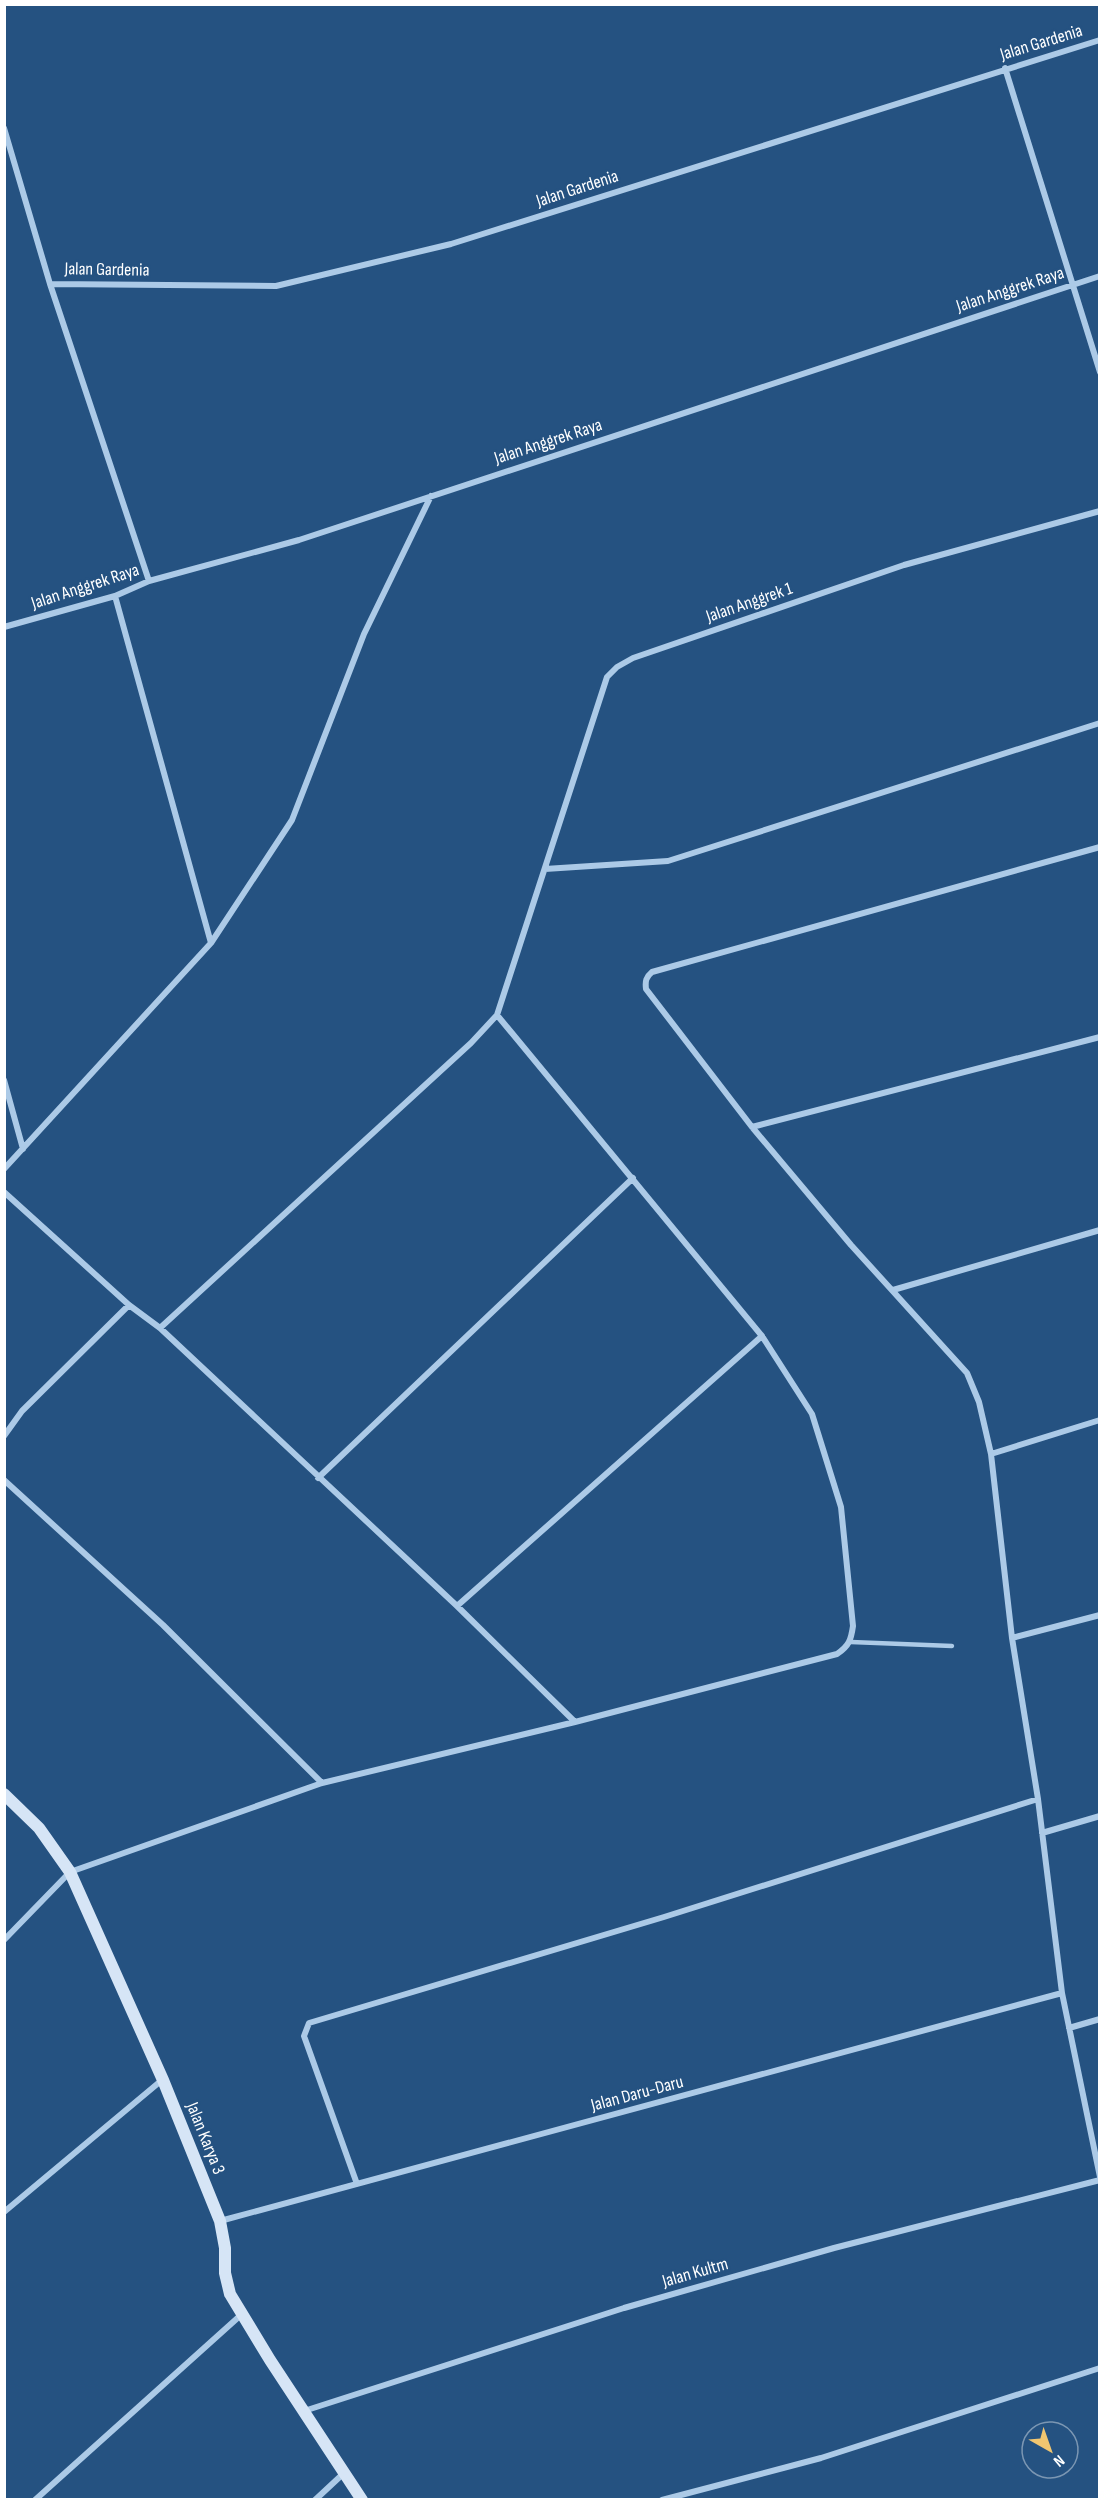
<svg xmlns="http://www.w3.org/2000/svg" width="1104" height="2504" viewBox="0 0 1104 2504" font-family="'Sofia Sans Condensed',sans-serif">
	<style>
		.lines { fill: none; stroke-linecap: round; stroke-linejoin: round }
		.lane { stroke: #accae7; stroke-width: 4.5 }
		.street { stroke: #accae7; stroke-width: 6 }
		.secondary { stroke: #d6e5f6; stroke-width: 12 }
		.labels { text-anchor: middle; stroke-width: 5; stroke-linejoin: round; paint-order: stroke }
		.street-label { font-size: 18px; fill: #fff; stroke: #255281 }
	</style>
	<rect width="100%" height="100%" fill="#255281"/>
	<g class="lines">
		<path class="lane" d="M 851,1642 L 952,1646"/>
		<path class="street" d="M 1005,68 L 1100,372
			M 4,128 L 50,284 L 149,581
			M 50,284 L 276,286 L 451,244 L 1100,40
			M 115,596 L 211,943
			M 4,627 L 115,596 L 149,581 L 299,540 L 1100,276
			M 1100,847 L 652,972 C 646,977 645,981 646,989 L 752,1127 L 851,1245 L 967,1373 L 979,1402 L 991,1454 L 1012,1638 L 1038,1799 L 1062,1993 L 1100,2177
			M 545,869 L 668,861 L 1100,723
			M 4,1080 L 23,1149
			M 752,1127 L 1100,1037
			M 4,1169 L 211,943 L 292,820 L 364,634 L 431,496
			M 4,1192 L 129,1305 L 160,1328 L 457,1606 L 575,1722
			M 893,1290 L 1100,1230
			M 160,1328 L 471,1043 L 497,1015 L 607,677 L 617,667 L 633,658 L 904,565 L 1100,511
			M 4,1436 L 22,1411 L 129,1305
			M 991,1454 L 1100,1420
			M 318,1478 L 633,1178
			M 4,1480 L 163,1625 L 322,1783
			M 457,1606 L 762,1336 L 497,1015
			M 1012,1638 L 1100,1615
			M 1042,1833 L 1100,1816
			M 4,1940 L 70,1872 L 322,1783 L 575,1722 L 837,1654 C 849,1646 851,1640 853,1626 L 841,1507 L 812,1414 L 762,1336
			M 1069,2028 L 1100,2019
			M 357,2184 L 304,2036 L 309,2023 L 664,1917 L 1038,1799
			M 4,2212 L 162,2080
			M 220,2221 L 1062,1993
			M 304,2411 L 624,2308 L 834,2248 L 1100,2180
			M 35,2500 L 242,2314
			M 315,2500 L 344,2473
			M 662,2500 L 821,2458 L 1100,2368"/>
		<path class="secondary" d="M 4,1794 L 39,1828 L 70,1872 L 163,2080 L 220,2221 L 225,2248 L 225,2273 L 230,2294 L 270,2360 L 362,2500"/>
	</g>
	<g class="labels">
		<g class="street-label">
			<text transform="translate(1041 42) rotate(-17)" y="6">Jalan Gardenia</text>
			<text transform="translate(577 188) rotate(-18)" y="6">Jalan Gardenia</text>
			<text transform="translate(107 269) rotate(1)" y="6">Jalan Gardenia</text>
			<text transform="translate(1010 289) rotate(-18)" y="6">Jalan Anggrek Raya</text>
			<text transform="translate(548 441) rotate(-18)" y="6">Jalan Anggrek Raya</text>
			<text transform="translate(85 586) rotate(-18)" y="6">Jalan Anggrek Raya</text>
			<text transform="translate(749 602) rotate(-19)" y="6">Jalan Anggrek 1</text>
			<text transform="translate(637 2093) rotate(-15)" y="6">Jalan Daru-Daru</text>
			<text transform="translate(206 2138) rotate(68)" y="6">Jalan Karya 3</text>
			<text transform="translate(695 2272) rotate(-16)" y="6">Jalan Kultm</text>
		</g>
	</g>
	<rect width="1104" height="2504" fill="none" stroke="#ffffff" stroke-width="12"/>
	<g transform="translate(1050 2450) rotate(140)"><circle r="28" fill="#255281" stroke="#7c97b3" stroke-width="1.5"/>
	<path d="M0-4.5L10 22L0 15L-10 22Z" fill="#f1c670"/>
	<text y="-9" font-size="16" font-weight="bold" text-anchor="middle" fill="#ffffff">N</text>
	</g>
</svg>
